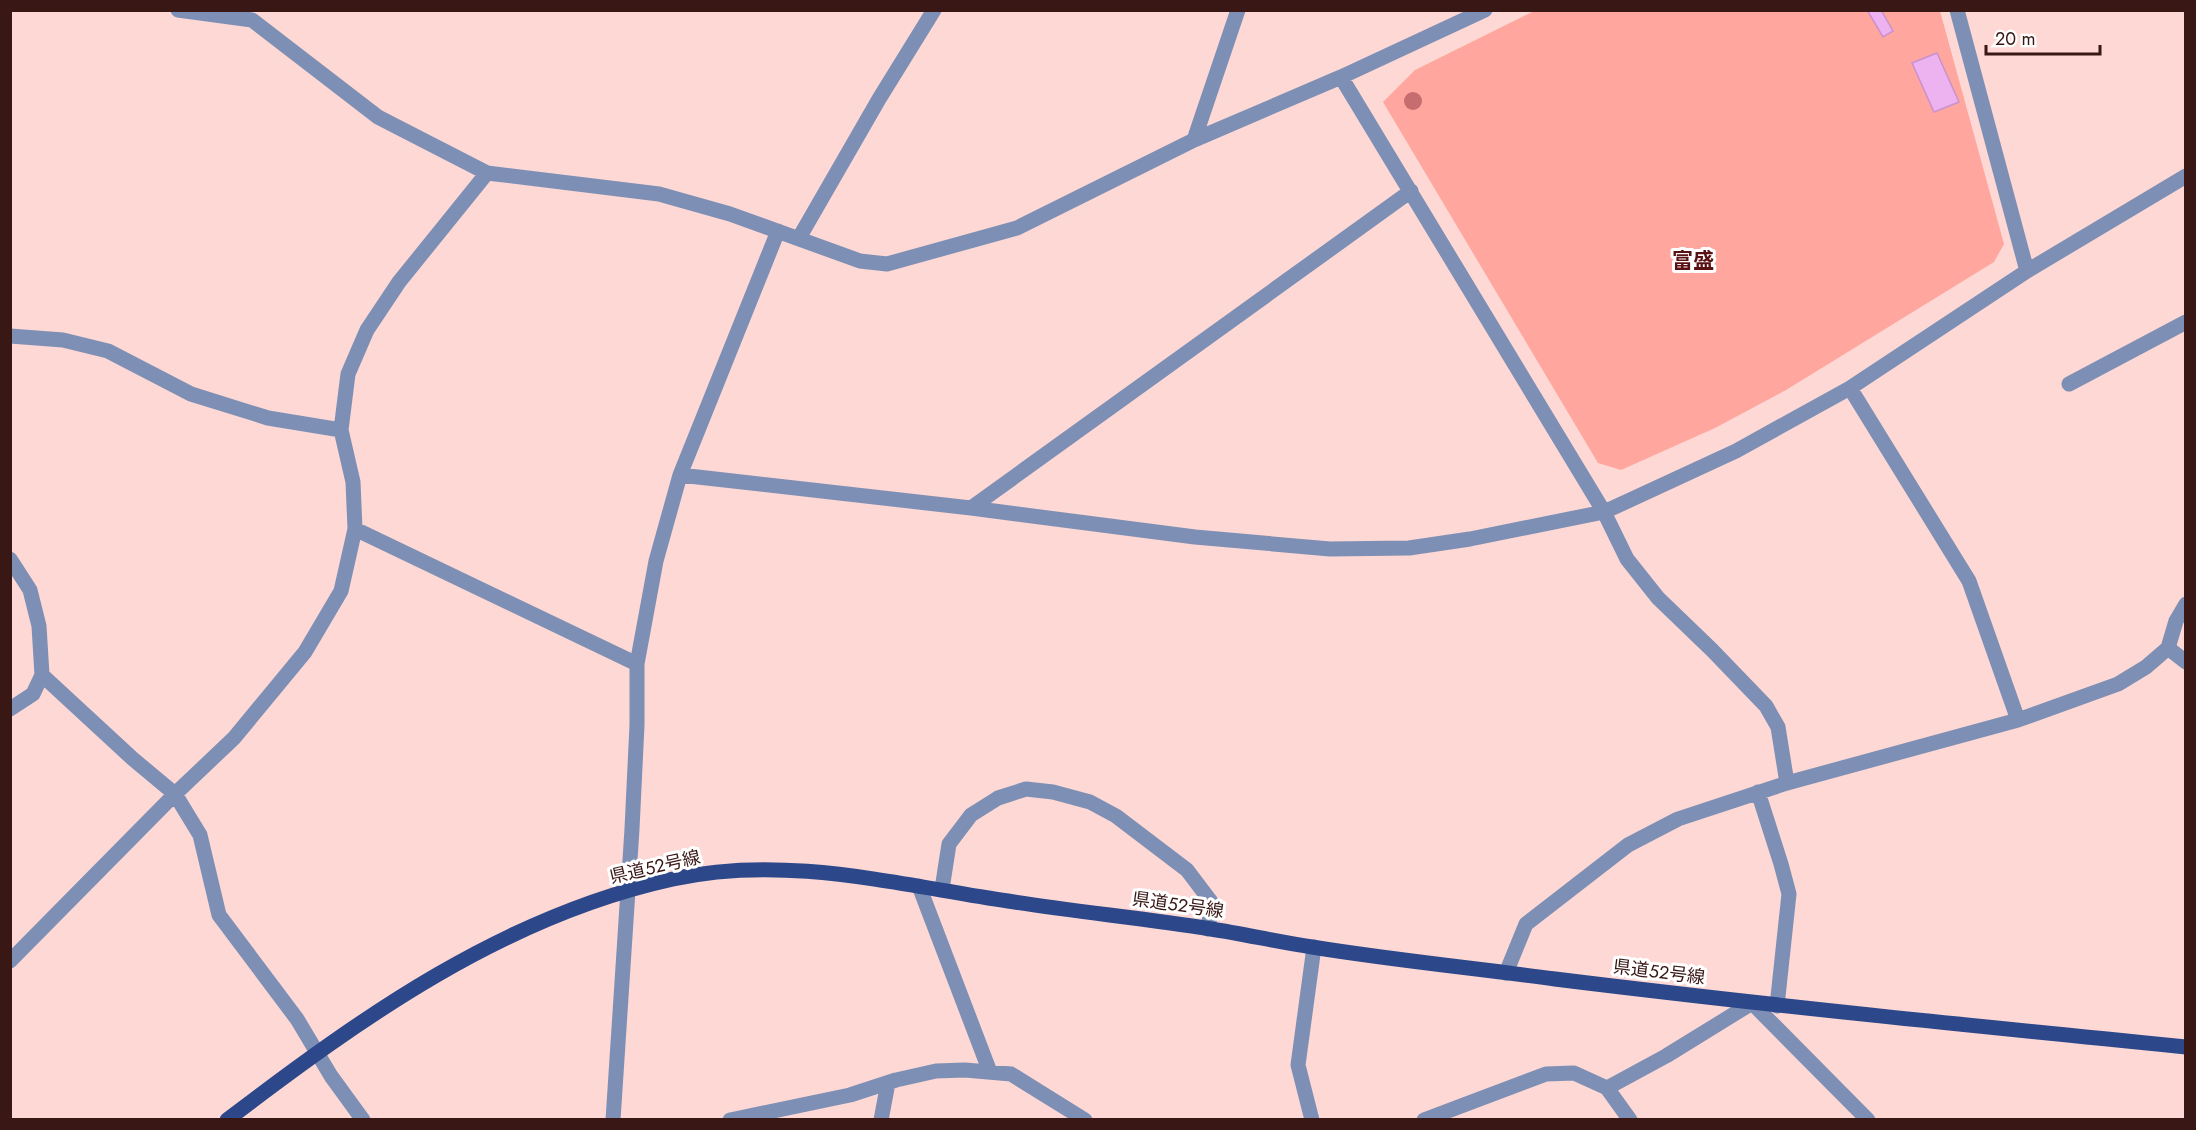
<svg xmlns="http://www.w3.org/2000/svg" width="2196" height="1130" viewBox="0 0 2196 1130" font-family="Jost,'Noto Sans JP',sans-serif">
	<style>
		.green { fill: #ffa69f }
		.building { fill: #edb3f1; stroke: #ca91cd; stroke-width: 1.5 }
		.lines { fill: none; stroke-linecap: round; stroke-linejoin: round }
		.minor { stroke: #7d8fb5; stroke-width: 15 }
		.major { stroke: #2c488a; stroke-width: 15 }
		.tree { fill: #c66d70 }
		.labels { text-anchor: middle; stroke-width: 6; stroke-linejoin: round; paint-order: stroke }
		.street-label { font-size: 18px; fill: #381715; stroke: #fff }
		.quarter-label { font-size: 21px; font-weight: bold; fill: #5a1113; stroke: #fff }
	</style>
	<rect width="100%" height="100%" fill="#fdd8d4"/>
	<path class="green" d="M 1534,11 L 1940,11 L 2004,244 L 1994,262 L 1786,390 L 1715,428 L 1621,470 L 1598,463 L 1383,102 L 1415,70 Z"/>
	<path class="building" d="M 1867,10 L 1881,10 L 1893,31 L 1883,37 Z
		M 1937,53 L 1959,102 L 1934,112 L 1912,63 Z"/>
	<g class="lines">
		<path class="minor" d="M 178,10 L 252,20 L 378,117 L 487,173
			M 1957,10 L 2027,271
			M 1341,77 L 1604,512 L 1627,559 L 1658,598 L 1712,650 L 1766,706 L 1778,727 L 1787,783
			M 1194,140 L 1238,10
			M 799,238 L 879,99 L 934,10
			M 10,336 L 63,340 L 108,351 L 191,394 L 268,418 L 341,430
			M 2069,384 L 2186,322
			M 1850,388 L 1969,581 L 2018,720
			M 680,475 L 971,508 L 1195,537 L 1330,549 L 1409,548 L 1470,539 L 1604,512 L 1736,451 L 1850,388 L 2027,271 L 2186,176
			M 971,508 L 1411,191
			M 355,529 L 637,664
			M 10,559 L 30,590 L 39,626 L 42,675 L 133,759 L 175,794 L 200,835 L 219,915 L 297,1019 L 331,1076 L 363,1120
			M 2168,648 L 2186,662
			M 10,709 L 33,694 L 42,675
			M 1758,792 L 1781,864 L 1789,894 L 1777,1006
			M 919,886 L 990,1072
			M 942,889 L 949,844 L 971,815 L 998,798 L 1026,789 L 1053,792 L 1090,802 L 1116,816 L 1187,870 L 1212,903 L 1208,929
			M 10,961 L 175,794 L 234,738 L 305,652 L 341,591 L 355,529 L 353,482 L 341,430 L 348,374 L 367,330 L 399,282 L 487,173 L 659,194 L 730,214 L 860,261 L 887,264 L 1017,228 L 1194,140 L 1341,77 L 1485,10
			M 1506,973 L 1526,924 L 1628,845 L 1678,819 L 1787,783 L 2018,720 L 2118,684 L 2146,667 L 2168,648 L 2176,621 L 2186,604
			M 1607,1088 L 1666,1056 L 1752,1003 L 1868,1120
			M 613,1120 L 632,829 L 637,725 L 637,664 L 656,561 L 680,475 L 778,231
			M 730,1120 L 850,1095 L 896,1080 L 936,1071 L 965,1070 L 1011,1074 L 1085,1120
			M 881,1120 L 888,1083
			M 1312,1120 L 1298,1065 L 1314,947
			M 1424,1120 L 1546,1074 L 1574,1073 L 1607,1088 L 1630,1120"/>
		<path class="major" d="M 227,1120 C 362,1017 504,916 673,879 C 784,854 899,885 1008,901 C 1076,912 1143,918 1211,929 C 1244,934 1278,942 1312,947 C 1392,960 1474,968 1555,979 C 1765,1005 1975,1026 2186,1047"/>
	</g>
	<circle class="tree" cx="1413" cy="101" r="9"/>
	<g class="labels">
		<g class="street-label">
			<text transform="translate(655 867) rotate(-13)" y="6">県道52号線</text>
			<text transform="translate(1178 905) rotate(8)" y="6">県道52号線</text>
			<text transform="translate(1659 972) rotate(7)" y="6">県道52号線</text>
		</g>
		<g class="quarter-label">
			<text x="1693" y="268">富盛</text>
		</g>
	</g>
	<rect width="2196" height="1130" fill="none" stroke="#381715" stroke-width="24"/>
	<path d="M1986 45v9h114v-9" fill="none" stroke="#381715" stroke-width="3"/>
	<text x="1995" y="45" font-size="18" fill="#381715" stroke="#ffffff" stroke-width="4.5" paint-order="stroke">20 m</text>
</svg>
